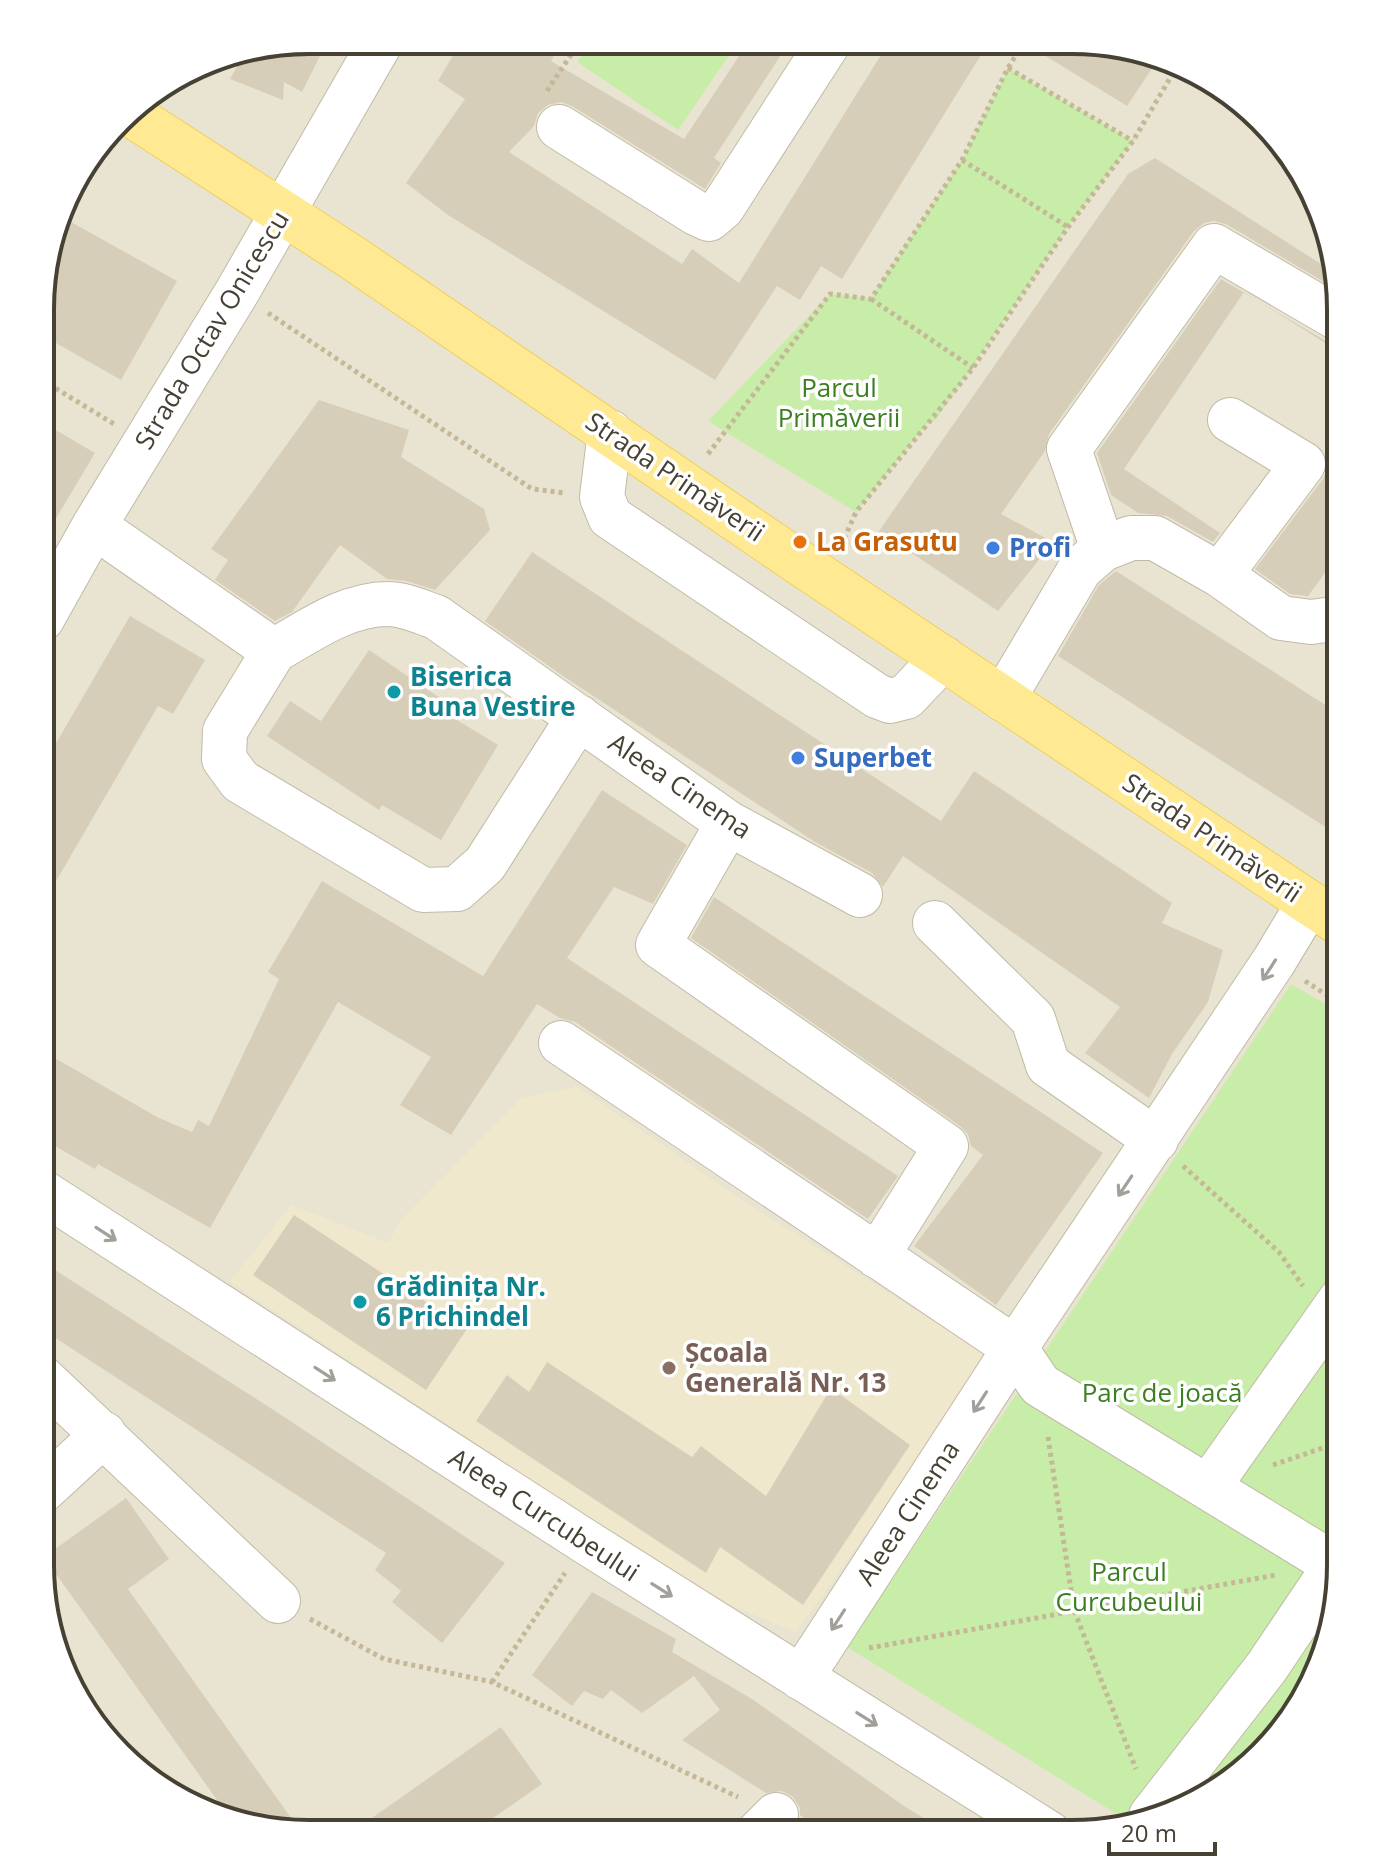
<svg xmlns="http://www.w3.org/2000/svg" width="1381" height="1874" viewBox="0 0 1381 1874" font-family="'Open Sans',sans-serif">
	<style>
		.residential { fill: #e9e4d2 }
		.education { fill: #efe8cd }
		.green { fill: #c8eda9 }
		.building { fill: #d7ceb9 }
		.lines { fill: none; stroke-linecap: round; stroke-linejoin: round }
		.minor-casing { stroke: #c1baa6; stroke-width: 46 }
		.major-casing { stroke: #f0cf57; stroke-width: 46 }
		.path { stroke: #c4b896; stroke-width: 5; stroke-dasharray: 4 4; stroke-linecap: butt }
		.minor { stroke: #fff; stroke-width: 44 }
		.major { stroke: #ffea93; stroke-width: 44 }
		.oneway { stroke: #a3a09a }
		.food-dot { fill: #e8710a; stroke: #fff; stroke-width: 3 }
		.shop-dot { fill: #3f7fe0; stroke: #fff; stroke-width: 3 }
		.culture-dot { fill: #0f9aa8; stroke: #fff; stroke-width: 3 }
		.education-dot { fill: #8d6e63; stroke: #fff; stroke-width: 3 }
		.labels { text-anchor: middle; stroke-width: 7; stroke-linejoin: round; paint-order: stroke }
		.street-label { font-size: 26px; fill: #474134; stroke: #fff }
		.park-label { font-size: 26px; fill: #3c7f21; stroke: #fff }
		.food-label { font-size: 26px; font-weight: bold; fill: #c56008; stroke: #fff; text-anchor: start }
		.shop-label { font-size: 26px; font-weight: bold; fill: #366cbe; stroke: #fff; text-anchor: start }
		.culture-label { font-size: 26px; font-weight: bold; fill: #0d838f; stroke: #fff; text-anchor: start }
		.education-label { font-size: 26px; font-weight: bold; fill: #785e54; stroke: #fff; text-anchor: start }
		.rim { fill: none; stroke: #474134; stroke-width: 4 }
	</style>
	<rect width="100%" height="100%" fill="#f4f1e5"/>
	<path class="residential" d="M 309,40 L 1108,42 L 1222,86 L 1313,189 L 1341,308 L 1340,1583 L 1295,1715 L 1192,1806 L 1073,1834 L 274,1832 L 159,1788 L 68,1685 L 40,1566 L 42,273 L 76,175 L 132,106 L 222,54 Z"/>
	<path class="education" d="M 577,1087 L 751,1206 L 982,1352 L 972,1385 L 796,1632 L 709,1596 L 230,1282 L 291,1205 L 388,1243 L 402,1219 L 522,1098 Z"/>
	<path class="green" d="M 591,41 L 739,41 L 678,130 L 577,62 Z
		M 1008,68 L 1133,141 L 1068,227 L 935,421 L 931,419 L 856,512 L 708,421 L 830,294 L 871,298 L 962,160 Z
		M 1291,984 L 1341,1013 L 1340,1583 L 1295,1715 L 1192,1806 L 1128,1821 L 847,1647 Z"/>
	<path class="building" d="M 309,40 L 328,40 L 302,92 L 284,82 L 283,100 L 230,79 L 246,50 Z
		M 462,40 L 562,41 L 551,61 L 684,139 L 749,41 L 790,41 L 714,158 L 721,163 L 705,189 L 572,106 L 561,102 L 548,105 L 538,113 L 534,126 L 509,152 L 682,264 L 692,249 L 739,283 L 889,42 L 989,42 L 842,279 L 821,266 L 800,300 L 777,286 L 715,380 L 448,215 L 406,183 L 465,99 L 438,81 Z
		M 1023,42 L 1108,42 L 1157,61 L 1127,106 Z
		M 1155,158 L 1332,271 L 1336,289 L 1226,224 L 1214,221 L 1204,223 L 1194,231 L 1049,434 L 1045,451 L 1001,514 L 1053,542 L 998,611 L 879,531 L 1128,174 Z
		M 62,217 L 177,281 L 121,380 L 42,335 L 42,273 Z
		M 1221,279 L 1326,341 L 1341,344 L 1341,353 L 1244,292 L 1124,469 L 1220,533 L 1213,542 L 1167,516 L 1138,513 L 1111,495 L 1097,453 Z
		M 319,400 L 409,430 L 401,457 L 484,509 L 490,530 L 435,590 L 406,581 L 387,579 L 340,545 L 292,612 L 275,621 L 215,580 L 228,560 L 211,549 Z
		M 42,422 L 95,453 L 42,542 Z
		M 1341,433 L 1341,551 L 1308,596 L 1290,594 L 1255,569 L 1323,479 L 1328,467 L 1326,455 Z
		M 532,552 L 941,821 L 974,771 L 1172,903 L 1162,923 L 1223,950 L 1208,1002 L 1172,1054 L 1149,1098 L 1085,1053 L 1120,1007 L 903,856 L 883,887 L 872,873 L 815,842 L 563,676 L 485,621 Z
		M 1116,571 L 1341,715 L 1341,837 L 1058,656 L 1099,585 Z
		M 130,616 L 205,660 L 173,714 L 158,706 L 41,907 L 41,769 Z
		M 369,650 L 443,700 L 447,714 L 498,745 L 441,840 L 382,805 L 379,810 L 267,736 L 290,701 L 321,721 Z
		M 602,790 L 687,845 L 653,904 L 614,887 L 567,958 L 898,1176 L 868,1219 L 575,1022 L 560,1018 L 537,1004 L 451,1135 L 400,1105 L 431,1057 L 338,1002 L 210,1228 L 98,1164 L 95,1169 L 41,1138 L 41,1050 L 157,1117 L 192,1132 L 198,1120 L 209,1126 L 279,979 L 268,972 L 322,881 L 483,976 Z
		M 714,897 L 1103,1153 L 996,1305 L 914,1246 L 983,1155 L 971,1146 L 968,1134 L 960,1126 L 691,938 Z
		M 294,1215 L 467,1329 L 426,1390 L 253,1275 Z
		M 41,1261 L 272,1409 L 505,1563 L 442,1643 L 392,1602 L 401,1591 L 375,1570 L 386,1553 L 40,1328 Z
		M 547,1362 L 692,1457 L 701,1446 L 766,1496 L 831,1388 L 910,1445 L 803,1605 L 720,1547 L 706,1573 L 476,1421 L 507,1375 L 529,1392 Z
		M 126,1498 L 169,1559 L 128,1589 L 301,1832 L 274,1832 L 227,1814 L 44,1557 Z
		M 592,1592 L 676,1639 L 672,1652 L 752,1699 L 907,1808 L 951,1834 L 828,1833 L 800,1815 L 800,1808 L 793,1797 L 782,1791 L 766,1793 L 682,1740 L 720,1710 L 694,1676 L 642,1713 L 611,1690 L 603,1699 L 584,1691 L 572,1706 L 532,1675 Z
		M 501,1727 L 542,1784 L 473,1832 L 352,1832 Z"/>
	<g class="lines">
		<g class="minor-casing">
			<path id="minor" d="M 559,127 L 696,213 L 709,219 L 722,208 L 829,42
				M 610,432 L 602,497 L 610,517 L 877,696 L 890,701 L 906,697 L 943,658
				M 94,526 L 274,651 C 309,631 346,604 388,604 C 404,604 421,612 436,617 L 728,823 L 860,895
				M 1103,549 L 1069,449 L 1214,246 L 1339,319
				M 1220,575 L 1303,464 L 1230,420
				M 42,619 L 94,526 L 237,292 L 382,40
				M 274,651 L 225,731 L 224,759 L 240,781 L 423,890 L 457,889 L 485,864 L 579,717
				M 1003,699 L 1080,569 L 1103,549 L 1131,538 L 1155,538 L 1220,575 L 1281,618 L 1311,622 L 1341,618
				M 728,823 L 658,945 L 946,1146 L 877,1256
				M 935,923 L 1033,1019 L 1048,1065 L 1156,1140
				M 561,1043 L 1015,1348 L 1040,1385 L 1335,1565
				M 41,1191 L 586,1542 L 1050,1834
				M 40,1376 L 278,1601
				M 1209,1486 L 1341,1299
				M 40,1493 L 104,1434
				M 801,1678 L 1015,1348 L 1274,961 L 1309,903
				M 1151,1816 L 1266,1668 L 1340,1558
				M 758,1833 L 776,1815"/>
		</g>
		<g class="major-casing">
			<path id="major" d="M 127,112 L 353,258 L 794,559 L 1341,924"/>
		</g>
		<path class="path" d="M 1008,68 L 1133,141
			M 547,91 L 580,41
			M 962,160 L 1068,227
			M 871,299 L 973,368
			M 268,313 L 532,489 L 564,493
			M 42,380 L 114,424
			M 708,454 L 830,294 L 871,299 L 962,160 L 1008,68 L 1024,42
			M 841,546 L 856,512 L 973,368 L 1068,227 L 1133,141 L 1176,68
			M 1305,981 L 1341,1004
			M 1183,1166 L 1279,1252 L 1303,1286
			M 1048,1437 L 1074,1610 L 1136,1769
			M 1273,1465 L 1340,1442
			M 310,1619 L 384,1659 L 492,1682 L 738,1797
			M 869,1648 L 1276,1575
			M 492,1682 L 565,1573"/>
		<use href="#minor" class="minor"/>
		<use href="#major" class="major"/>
	</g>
	<defs><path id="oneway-shaft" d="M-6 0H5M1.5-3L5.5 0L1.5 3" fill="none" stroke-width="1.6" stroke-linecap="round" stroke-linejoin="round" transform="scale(2)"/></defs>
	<g class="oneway">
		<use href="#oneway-shaft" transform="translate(1269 970) rotate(123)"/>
		<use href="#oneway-shaft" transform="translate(1125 1186) rotate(124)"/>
		<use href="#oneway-shaft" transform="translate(106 1234) rotate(33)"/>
		<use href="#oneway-shaft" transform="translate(325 1374) rotate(33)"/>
		<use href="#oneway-shaft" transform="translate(980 1402) rotate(123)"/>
		<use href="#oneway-shaft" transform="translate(662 1590) rotate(32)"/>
		<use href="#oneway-shaft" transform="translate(838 1620) rotate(123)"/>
		<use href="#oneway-shaft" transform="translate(867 1719) rotate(32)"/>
	</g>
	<circle class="food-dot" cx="800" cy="542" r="8"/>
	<g class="shop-dot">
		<circle cx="993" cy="548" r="8"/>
		<circle cx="798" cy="758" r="8"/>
	</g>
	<g class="culture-dot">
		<circle cx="394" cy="692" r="8"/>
		<circle cx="360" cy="1302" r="8"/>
	</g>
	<circle class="education-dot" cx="669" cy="1368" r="8"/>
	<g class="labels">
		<g class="street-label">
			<text transform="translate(212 330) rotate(-59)" y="9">Strada Octav Onicescu</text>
			<text transform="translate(675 477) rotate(34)" y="9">Strada Primăverii</text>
			<text transform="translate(680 786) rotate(34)" y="9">Aleea Cinema</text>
			<text transform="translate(1212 838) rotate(34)" y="9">Strada Primăverii</text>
			<text transform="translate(908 1513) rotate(-57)" y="9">Aleea Cinema</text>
			<text transform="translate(544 1515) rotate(33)" y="9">Aleea Curcubeului</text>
		</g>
		<g class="park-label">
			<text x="839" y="397">Parcul<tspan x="839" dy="30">Primăverii</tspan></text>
			<text x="1162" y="1402">Parc de joacă</text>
			<text x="1129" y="1581">Parcul<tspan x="1129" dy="30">Curcubeului</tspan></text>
		</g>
		<g class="food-label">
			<text x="816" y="551">La Grasutu</text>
		</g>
		<g class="shop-label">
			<text x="1009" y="557">Profi</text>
			<text x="814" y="767">Superbet</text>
		</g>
		<g class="culture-label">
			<text x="410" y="686">Biserica<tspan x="410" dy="30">Buna Vestire</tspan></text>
			<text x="376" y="1296">Grădinița Nr.<tspan x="376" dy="30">6 Prichindel</tspan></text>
		</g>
		<g class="education-label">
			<text x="685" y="1362">Școala<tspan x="685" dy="30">Generală Nr. 13</tspan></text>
		</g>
	</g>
	<path d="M0 0H1381V1874H0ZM309 54H1072A255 255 0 0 1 1327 309V1565A255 255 0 0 1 1072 1820H309A255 255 0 0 1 54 1565V309A255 255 0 0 1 309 54Z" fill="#fff" fill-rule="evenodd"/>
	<path class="rim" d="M309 54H1072A255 255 0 0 1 1327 309V1565A255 255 0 0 1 1072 1820H309A255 255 0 0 1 54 1565V309A255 255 0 0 1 309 54Z"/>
	<path d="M1109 1842v12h106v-12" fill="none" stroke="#474134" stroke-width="4"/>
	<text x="1121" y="1842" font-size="24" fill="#474134" stroke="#ffffff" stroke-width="6" paint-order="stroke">20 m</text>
</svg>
